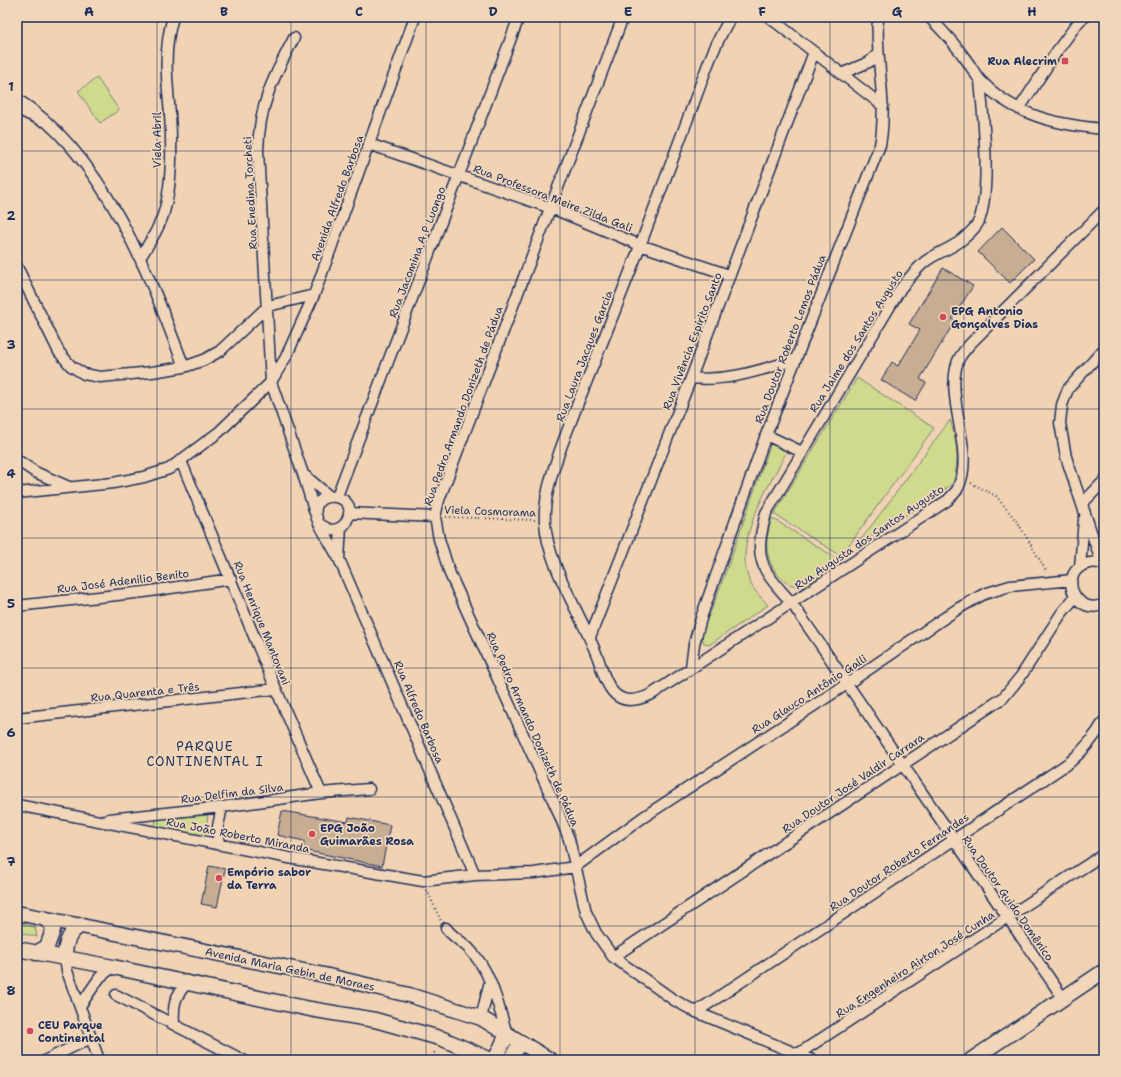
<svg xmlns="http://www.w3.org/2000/svg" width="1121" height="1077" viewBox="0 0 1121 1077" font-family="'Shantell Sans',sans-serif">
	<style>
		.green { fill: #cfda8d; stroke: #758476 }
		.building { fill: #c7ad92; stroke: #1b2f5e }
		.lines { fill: none; stroke-linecap: round; stroke-linejoin: round }
		.minor-casing { stroke: #1b2f5e; stroke-width: 13 }
		.secondary-casing { stroke: #1b2f5e; stroke-width: 17 }
		.path { stroke: #1b2f5e; stroke-width: 2; stroke-dasharray: 1 3; stroke-linecap: butt }
		.minor { stroke: #f2d6b9; stroke-width: 10 }
		.secondary { stroke: #f2d6b9; stroke-width: 14 }
		.grid { fill: none; stroke: #1b2f5e; stroke-width: 1; stroke-opacity: 0.55 }
		.poi-dot { fill: #d1495b; stroke: #f2d6b9; stroke-width: 1.5 }
		.labels { text-anchor: middle; stroke-width: 3.5; stroke-linejoin: round; paint-order: stroke }
		.poi-label { font-size: 11px; font-weight: bold; fill: #1b2f5e; stroke: #f2d6b9; text-anchor: start }
		.street-label { font-size: 11px; fill: #1b2f5e; stroke: #f2d6b9 }
		.quarter-label { font-size: 13px; letter-spacing: 1px; fill: #1b2f5e; stroke: #f2d6b9 }
		.neatline { fill: none; stroke: #1b2f5e; stroke-width: 1.5 }
		.grid-label { font-size: 13px; text-anchor: middle; font-weight: bold; fill: #1b2f5e }
	</style>
	<rect width="100%" height="100%" fill="#f1d3b4"/>
	<filter id="ink" filterUnits="userSpaceOnUse"><feTurbulence type="fractalNoise" baseFrequency=".025" numOctaves="2"/><feDisplacementMap in="SourceGraphic" scale="8" xChannelSelector="R" yChannelSelector="G"/><feConvolveMatrix kernelMatrix="1 2 1 2 8 2 1 2 1" color-interpolation-filters="sRGB"/></filter>
	<g filter="url(#ink)">
		<path class="green" d="M 97,78 L 119,110 L 100,123 L 78,91 Z
			M 857,378 L 934,428 L 841,556 L 774,514 Z
			M 950,420 C 957,441 960,461 953,483 L 931,500 L 857,545 Z
			M 771,443 L 787,451 C 769,487 729,545 752,586 C 756,593 763,599 768,605 L 709,645 L 704,643 C 698,633 709,616 713,606 C 734,552 751,498 771,443 Z
			M 772,518 L 839,560 C 829,567 816,582 804,585 C 784,591 768,566 767,548 C 766,538 769,528 772,518 Z
			M 208,815 L 205,837 L 155,827 L 156,819 Z
			M 17,923 L 35,927 L 37,937 L 17,932 Z"/>
		<path class="building" d="M 1002,227 L 1034,259 L 1010,283 L 978,252 Z
			M 943,268 L 973,286 L 952,319 L 955,321 L 920,379 L 926,383 L 915,401 L 881,380 L 892,362 L 898,366 L 920,330 L 909,324 Z
			M 282,811 L 348,822 L 349,817 L 390,825 L 382,866 L 303,850 L 304,841 L 277,835 Z
			M 209,866 L 225,869 L 217,907 L 201,904 Z"/>
		<g class="lines">
			<g class="minor-casing">
				<path id="minor" d="M 623,17 L 439,500 L 435,517 L 439,539 L 450,574 L 557,809 L 569,839 L 586,912 L 596,933 L 613,957 L 674,1000 L 696,1012 L 812,1060
					M 731,17 C 714,44 704,75 693,105 C 675,152 658,199 640,246 C 620,298 600,349 579,400 C 567,434 542,487 545,522 C 547,566 584,618 599,661 C 608,690 617,711 652,694 L 948,500 C 951,496 956,493 958,488 C 976,451 944,400 958,361 C 960,355 966,349 970,344 L 1104,210
					M 769,17 L 883,106
					M 929,17 C 943,31 956,45 967,61 C 972,68 976,76 981,81 C 1014,116 1059,125 1104,129
					M 294,38 C 273,78 259,105 258,151 L 271,382 L 303,474 L 315,513
					M 841,74 L 869,62 L 878,54
					M 980,80 C 983,116 991,184 980,218 C 978,226 970,233 963,239 C 953,248 938,252 926,261 C 917,268 909,278 901,288 L 766,513 C 761,533 756,550 765,569 C 772,583 784,593 793,605 C 811,631 830,658 848,685 C 919,790 992,893 1063,998
					M 17,99 C 104,155 149,273 184,367
					M 17,109 L 43,121
					M 1019,109 L 1057,51 L 1080,20 L 1085,17
					M 369,144 L 551,208 L 640,245 L 729,275
					M 140,258 C 148,245 157,232 162,218 C 173,188 172,145 170,114 C 167,82 163,49 173,17
					M 17,267 L 59,352 L 71,366 L 84,374 L 100,377 L 152,372 L 184,367 L 204,360 L 220,351 L 268,306 L 314,295
					M 691,378 C 728,382 760,370 795,360
					M 766,435 L 802,452
					M 17,460 L 35,472 L 69,487
					M 181,461 L 276,689 L 321,793
					M 303,474 L 329,496
					M 17,493 L 113,483 L 144,477 L 169,469 L 219,432 L 271,382 L 286,357 L 314,295 L 415,17
					M 337,496 L 519,17
					M 1082,504 L 1104,481
					M 349,513 L 435,517
					M 319,524 L 330,530 C 337,530 344,528 347,520 C 363,490 297,486 321,527 C 327,538 333,548 339,559 L 475,875
					M 339,559 L 341,527
					M 1102,564 L 1066,457 L 1060,423 L 1062,405 L 1068,389 L 1104,349
					M 1104,565 C 1097,561 1090,562 1083,565 C 1057,579 1079,617 1104,604
					M 1080,567 L 1084,519
					M 17,606 L 144,592 L 231,579
					M 590,637 L 691,378 L 814,52
					M 691,667 L 694,644 L 702,615 L 766,435 L 880,145 C 888,103 875,60 878,17
					M 17,718 L 276,689
					M 17,805 L 289,858 L 423,881 L 475,875 L 534,873 L 575,867 L 642,818 L 847,684 L 959,608 L 984,594 L 1010,586 L 1072,580
					M 109,819 L 222,807 L 321,793 L 369,789
					M 219,843 L 217,831 L 222,807
					M 446,928 C 453,938 464,942 471,951 C 492,973 498,1006 507,1034
					M 65,957 L 67,971 L 99,1060
					M 613,957 L 1003,698 L 1021,676 L 1061,614 L 1075,597
					M 116,995 L 243,1060
					M 80,1006 L 100,977 L 113,967
					M 696,1012 L 1070,762 C 1084,750 1095,737 1104,721
					M 481,1018 L 490,981
					M 174,1024 C 173,1007 174,995 188,983
					M 798,1054 L 1104,854
					M 46,1060 L 91,1038"/>
			</g>
			<g class="secondary-casing">
				<path id="secondary" d="M 17,913 L 324,975 L 409,995 L 481,1018 L 550,1060
					M 17,949 L 113,967 L 310,1009 L 375,1020 L 443,1039 L 491,1060
					M 36,953 L 47,947 L 53,930 L 51,923 L 43,918
					M 65,957 C 65,944 68,933 81,925
					M 495,1060 L 507,1034
					M 511,1060 L 520,1042
					M 971,1060 L 1104,971"/>
			</g>
			<path class="path" d="M 971,483 L 996,496 L 1018,523 L 1047,572
				M 446,517 L 535,520
				M 427,890 L 441,921
				M 430,1060 L 436,1050"/>
			<use href="#minor" class="minor"/>
			<use href="#secondary" class="secondary"/>
		</g>
	</g>
	<path class="grid" d="M 157,17 L 157,1060M 291,17 L 291,1060M 426,17 L 426,1060M 560,17 L 560,1060M 695,17 L 695,1060M 830,17 L 830,1060M 964,17 L 964,1060M 17,151 L 1104,151M 17,280 L 1104,280M 17,409 L 1104,409M 17,538 L 1104,538M 17,668 L 1104,668M 17,797 L 1104,797M 17,926 L 1104,926"/>
	<g class="poi-dot">
		<rect x="1061" y="57" width="8" height="8" rx="2"/>
		<circle cx="943" cy="317" r="4"/>
		<circle cx="312" cy="834" r="4"/>
		<circle cx="219" cy="878" r="4"/>
		<circle cx="30" cy="1031" r="4"/>
	</g>
	<g class="labels">
		<g class="poi-label">
			<text x="1057" y="65" text-anchor="end">Rua Alecrim</text>
			<text x="951" y="315">EPG Antonio<tspan x="951" dy="13">Gonçalves Dias</tspan></text>
			<text x="320" y="832">EPG João<tspan x="320" dy="13">Guimarães Rosa</tspan></text>
			<text x="227" y="876">Empório sabor<tspan x="227" dy="13">da Terra</tspan></text>
			<text x="38" y="1029">CEU Parque<tspan x="38" dy="13">Continental</tspan></text>
		</g>
		<g class="street-label">
			<text transform="translate(157 140) rotate(-90)" y="4">Viela Abril</text>
			<text transform="translate(250 193) rotate(-93)" y="4">Rua Enedina Torcheti</text>
			<text transform="translate(337 198) rotate(-70)" y="4">Avenida Alfredo Barbosa</text>
			<text transform="translate(553 198) rotate(21)" y="4">Rua Professora Meire Zilda Gali</text>
			<text transform="translate(417 252) rotate(-69)" y="4">Rua Jacomina A P Luongo</text>
			<text transform="translate(790 339) rotate(-69)" y="4">Rua Doutor Roberto Lemos Pádua</text>
			<text transform="translate(692 341) rotate(-69)" y="4">Rua Vivência Espírito Santo</text>
			<text transform="translate(856 341) rotate(-58)" y="4">Rua Jaime dos Santos Augusto</text>
			<text transform="translate(584 356) rotate(-69)" y="4">Rua Laura Jacques Garcia</text>
			<text transform="translate(463 406) rotate(-70)" y="4">Rua Pedro Armando Donizeth de Pádua</text>
			<text transform="translate(490 511) rotate(2)" y="4">Viela Cosmorama</text>
			<text transform="translate(869 537) rotate(-34)" y="4">Rua Augusta dos Santos Augusto</text>
			<text transform="translate(123 581) rotate(-7)" y="4">Rua José Adenilio Benito</text>
			<text transform="translate(262 623) rotate(68)" y="4">Rua Henrique Mantovani</text>
			<text transform="translate(145 692) rotate(-6)" y="4">Rua Quarenta e Três</text>
			<text transform="translate(809 694) rotate(-33)" y="4">Rua Glauco Antônio Galli</text>
			<text transform="translate(419 712) rotate(67)" y="4">Rua Alfredo Barbosa</text>
			<text transform="translate(533 729) rotate(66)" y="4">Rua Pedro Armando Donizeth de Pádua</text>
			<text transform="translate(853 783) rotate(-34)" y="4">Rua Doutor José Valdir Carrara</text>
			<text transform="translate(232 793) rotate(-7)" y="4">Rua Delfim da Silva</text>
			<text transform="translate(238 835) rotate(11)" y="4">Rua João Roberto Miranda</text>
			<text transform="translate(899 862) rotate(-34)" y="4">Rua Doutor Roberto Fernandes</text>
			<text transform="translate(1008 898) rotate(55)" y="4">Rua Doutor Guido Domênico</text>
			<text transform="translate(915 964) rotate(-33)" y="4">Rua Engenheiro Airton José Cunha</text>
			<text transform="translate(290 969) rotate(12)" y="4">Avenida Maria Gebin de Moraes</text>
		</g>
		<g class="quarter-label">
			<text x="205" y="751">PARQUE<tspan x="205" dy="15">CONTINENTAL I</tspan></text>
		</g>
	</g>
	<rect width="1121" height="1077" fill="none" stroke="#f2d6b9" stroke-width="44"/>
	<rect x="22" y="22" width="1077" height="1033" class="neatline"/>
	<g class="grid-label">
		<text x="89" y="16">A</text>
		<text x="224" y="16">B</text>
		<text x="359" y="16">C</text>
		<text x="493" y="16">D</text>
		<text x="628" y="16">E</text>
		<text x="762" y="16">F</text>
		<text x="897" y="16">G</text>
		<text x="1032" y="16">H</text>
		<text x="11" y="91">1</text>
		<text x="11" y="220">2</text>
		<text x="11" y="349">3</text>
		<text x="11" y="478">4</text>
		<text x="11" y="608">5</text>
		<text x="11" y="737">6</text>
		<text x="11" y="866">7</text>
		<text x="11" y="995">8</text>
	</g>
</svg>
